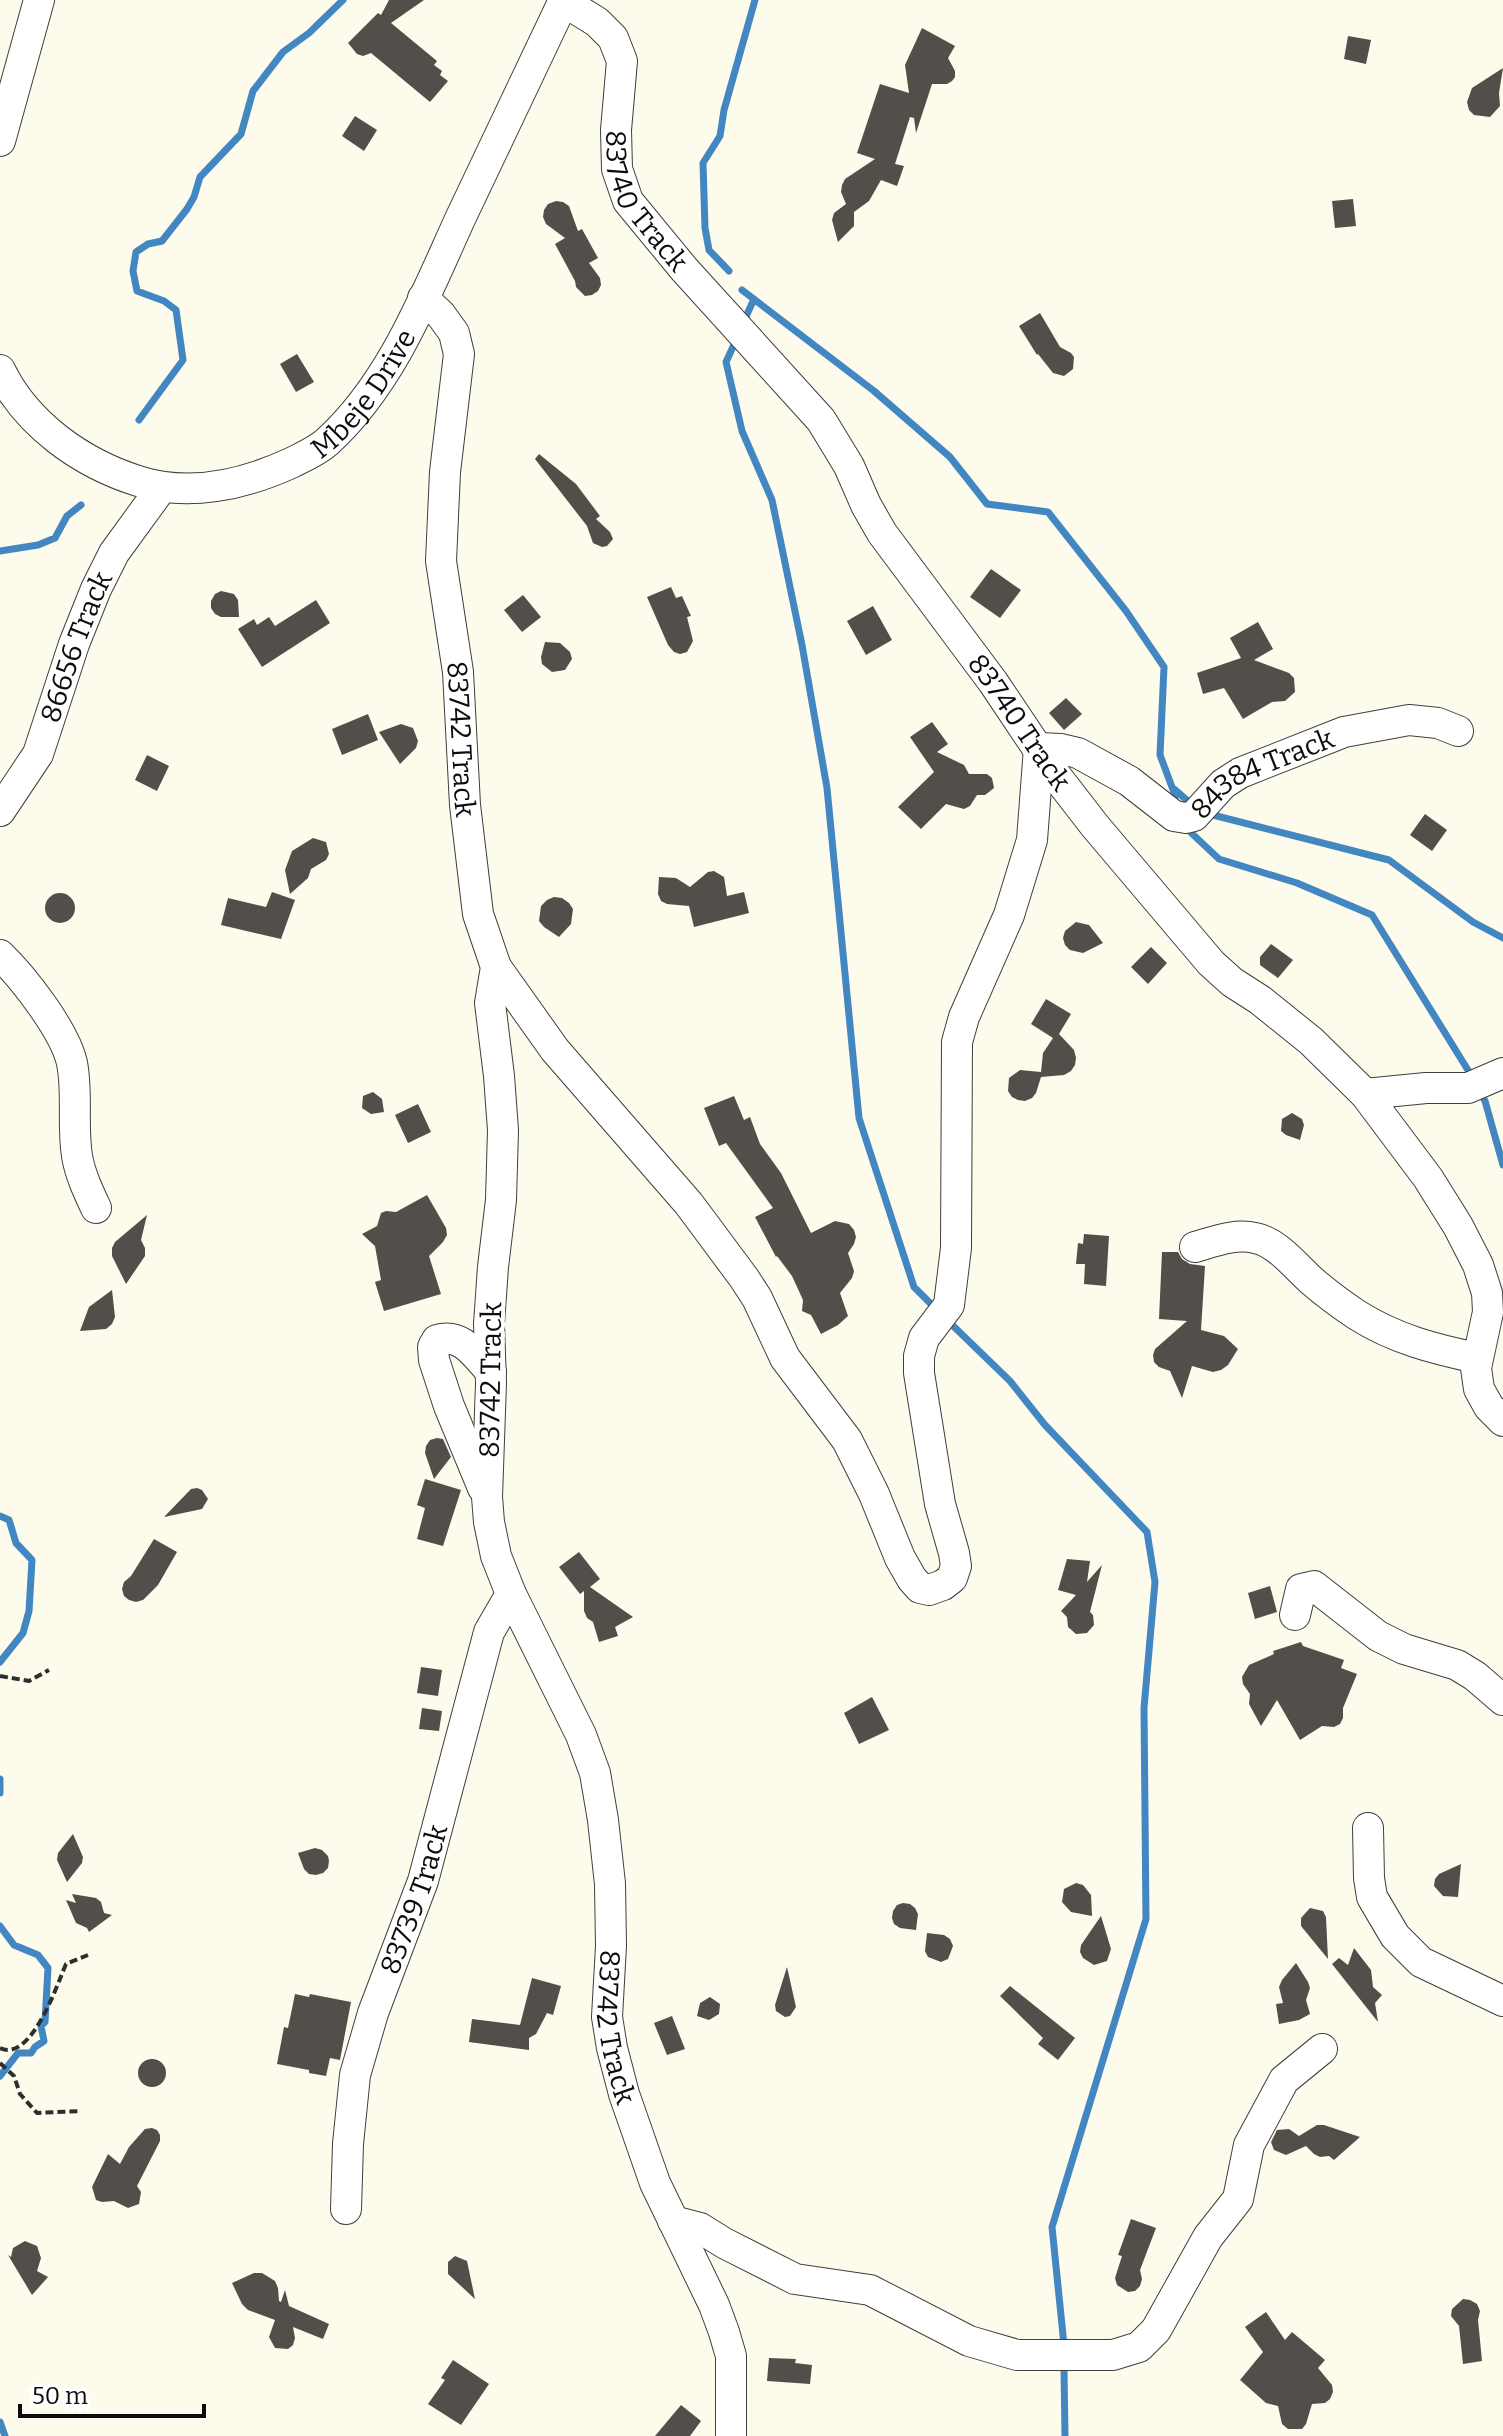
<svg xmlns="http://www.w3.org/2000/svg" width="1503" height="2436" viewBox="0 0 1503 2436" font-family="Bitter,serif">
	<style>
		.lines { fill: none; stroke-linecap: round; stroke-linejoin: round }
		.stream { stroke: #4287c1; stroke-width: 7 }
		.building { fill: #534e49 }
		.minor-casing { stroke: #3f3f3f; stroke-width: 32 }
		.path { stroke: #2e2e2e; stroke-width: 4; stroke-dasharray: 8 4; stroke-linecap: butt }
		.minor { stroke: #fff; stroke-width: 30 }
		.labels { text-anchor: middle; stroke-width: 8; stroke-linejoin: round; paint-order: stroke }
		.street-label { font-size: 28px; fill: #0c0c0c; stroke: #fff }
	</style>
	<rect width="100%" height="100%" fill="#fdfbec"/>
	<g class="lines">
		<path class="stream" d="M 729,271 L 709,250 L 705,228 L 703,163 L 720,136 L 724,110 L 755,0
			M 742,290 L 874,391 L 950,457 L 987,504 L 1048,512 L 1126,611 L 1164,667 L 1160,755 L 1175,795 L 1174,807
			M 743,323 L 754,299
			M 737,338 L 726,362 L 742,431 L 772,500 L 802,645 L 827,788 L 859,1118 L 914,1287 L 937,1310
			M 139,420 L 183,360 L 176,310 L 164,301 L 137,291 L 133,271 L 136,252 L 148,244 L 162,241 L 187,209 L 194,197 L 200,177 L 241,134 L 253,91 L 283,52 L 309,33 L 343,0
			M 0,551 L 38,545 L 55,538 L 67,516 L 81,505
			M 1174,789 L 1190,803
			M 1213,815 L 1389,860 L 1473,922 L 1503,938
			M 1185,827 L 1219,859 L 1297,883 L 1372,915 L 1471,1075
			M 1480,1092 L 1485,1101 L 1503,1165
			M 946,1319 L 1010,1381 L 1045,1425 L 1147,1532 L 1155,1582 L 1144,1708 L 1146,1919 L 1052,2227 L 1064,2345
			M 0,1516 L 9,1520 L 16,1543 L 32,1560 L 29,1611 L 23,1633 L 0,1662
			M 0,1779 L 0,1793
			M 0,1926 L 14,1945 L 38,1955 L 48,1968 L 45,2022 L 41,2026 L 44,2041 L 35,2047 L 31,2053 L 18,2053 L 0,2076
			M 1064,2369 L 1065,2436
			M 0,2422 L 5,2436"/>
	</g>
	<path class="building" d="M 389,0 L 424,0 L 391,23 L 437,61 L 434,65 L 442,71 L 440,75 L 448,81 L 430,102 L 371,53 L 363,56 L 357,54 L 348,43 L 378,13 L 381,15 Z
		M 922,28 L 955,46 L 948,58 L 955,71 L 955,77 L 952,81 L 947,84 L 932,84 L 916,133 L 914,118 L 910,117 L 895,164 L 904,166 L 897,186 L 881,180 L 869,201 L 854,212 L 854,226 L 838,242 L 832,220 L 834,213 L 846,204 L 841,192 L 842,185 L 845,179 L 875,159 L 857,153 L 880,84 L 909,93 L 905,65 Z
		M 1348,36 L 1371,40 L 1366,64 L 1344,59 Z
		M 1503,68 L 1499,93 L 1500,106 L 1490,117 L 1474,115 L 1469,110 L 1467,102 L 1472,88 Z
		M 355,116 L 377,130 L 364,151 L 342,136 Z
		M 1353,199 L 1356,226 L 1335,228 L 1332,201 Z
		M 556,201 L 563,202 L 569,206 L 578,231 L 582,229 L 598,258 L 589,263 L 600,278 L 601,285 L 598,291 L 592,295 L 585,296 L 576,287 L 575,281 L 555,244 L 565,238 L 546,224 L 543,217 L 544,210 L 548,204 Z
		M 1040,313 L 1060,347 L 1071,353 L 1074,357 L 1073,369 L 1064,376 L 1053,373 L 1038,354 L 1037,355 L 1019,326 Z
		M 297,354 L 314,382 L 296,392 L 280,364 Z
		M 539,454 L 576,484 L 600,516 L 596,519 L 610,532 L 613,539 L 607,546 L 602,547 L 593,543 L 587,526 L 535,459 Z
		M 991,569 L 1021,590 L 1000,618 L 970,597 Z
		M 671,587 L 676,598 L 682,596 L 691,616 L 687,617 L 693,641 L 687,652 L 680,654 L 674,652 L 668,645 L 647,597 Z
		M 221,591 L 234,594 L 238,600 L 239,617 L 221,617 L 215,614 L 211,608 L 211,601 L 215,594 Z
		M 523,595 L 541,617 L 522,632 L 504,610 Z
		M 316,600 L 330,623 L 262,667 L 238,629 L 254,619 L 257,625 L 269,617 L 275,626 Z
		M 873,606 L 892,640 L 866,655 L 847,621 Z
		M 1258,622 L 1273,649 L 1254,660 L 1289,673 L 1294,678 L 1295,692 L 1285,701 L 1272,702 L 1243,719 L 1224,688 L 1203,694 L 1197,673 L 1241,658 L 1230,638 Z
		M 545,642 L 560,643 L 570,652 L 572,659 L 565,670 L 552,672 L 542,664 L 541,657 Z
		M 1066,698 L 1082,714 L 1064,730 L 1049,713 Z
		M 368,714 L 378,740 L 342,755 L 332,729 Z
		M 932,722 L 948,744 L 937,752 L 964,765 L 969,774 L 987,774 L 992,778 L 994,788 L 985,795 L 977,795 L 970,806 L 964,809 L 946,804 L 921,829 L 898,807 L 934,772 L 910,737 Z
		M 401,724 L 413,728 L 418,741 L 416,748 L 400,764 L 379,732 Z
		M 147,755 L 169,766 L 157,791 L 135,780 Z
		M 1425,814 L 1447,830 L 1432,851 L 1410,835 Z
		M 313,838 L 326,842 L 329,854 L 326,860 L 311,869 L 308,878 L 290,894 L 285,870 L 292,851 Z
		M 714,871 L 724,877 L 727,896 L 744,892 L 749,913 L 694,927 L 689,906 L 667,904 L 661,901 L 658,894 L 659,877 L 676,878 L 690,887 L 708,872 Z
		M 272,892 L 295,900 L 281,939 L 221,925 L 228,898 L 266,907 Z
		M45 908a15 15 0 1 1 30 0a15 15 0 1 1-30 0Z
		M 554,897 L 562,898 L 569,903 L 573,909 L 571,924 L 559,937 L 544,927 L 539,921 L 541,906 L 547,900 Z
		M 1076,922 L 1089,925 L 1103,943 L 1083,953 L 1070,950 L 1065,945 L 1063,938 L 1065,931 Z
		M 1271,944 L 1293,960 L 1278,978 L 1260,965 L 1260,957 Z
		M 1151,947 L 1167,963 L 1148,984 L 1131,967 Z
		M 1046,999 L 1071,1014 L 1059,1034 L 1074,1050 L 1076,1058 L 1075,1065 L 1071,1071 L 1064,1075 L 1041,1077 L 1036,1093 L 1032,1098 L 1025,1101 L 1018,1100 L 1012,1097 L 1008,1091 L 1009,1078 L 1020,1070 L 1041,1072 L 1043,1053 L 1053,1038 L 1031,1024 Z
		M 373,1092 L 382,1099 L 384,1112 L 371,1114 L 362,1108 L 363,1096 Z
		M 734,1096 L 744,1120 L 750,1117 L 760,1144 L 781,1173 L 811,1233 L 835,1221 L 849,1224 L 854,1230 L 856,1237 L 854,1244 L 848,1253 L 854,1271 L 852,1278 L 840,1293 L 848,1316 L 838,1325 L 821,1334 L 811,1315 L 802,1311 L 803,1300 L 792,1276 L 777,1256 L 776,1257 L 755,1217 L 773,1208 L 726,1143 L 719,1146 L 704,1108 Z
		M 418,1104 L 431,1132 L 408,1143 L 395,1115 Z
		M 1292,1113 L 1302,1119 L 1304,1125 L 1300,1140 L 1286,1135 L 1281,1131 L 1282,1119 Z
		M 427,1195 L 446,1228 L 447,1235 L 443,1242 L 429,1256 L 441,1294 L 384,1311 L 375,1282 L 381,1280 L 375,1246 L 362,1234 L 377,1226 L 381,1213 L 386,1211 L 396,1212 Z
		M 147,1215 L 141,1240 L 145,1248 L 145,1256 L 126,1284 L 112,1256 L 112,1248 L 115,1242 Z
		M 1084,1234 L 1109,1236 L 1106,1286 L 1084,1284 L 1085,1264 L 1076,1264 L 1078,1243 L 1083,1244 Z
		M 1162,1252 L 1178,1252 L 1182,1259 L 1190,1264 L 1205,1266 L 1201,1330 L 1224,1336 L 1238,1349 L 1228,1365 L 1221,1370 L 1213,1372 L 1192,1366 L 1182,1398 L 1170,1371 L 1159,1367 L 1154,1362 L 1153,1355 L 1155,1349 L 1187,1321 L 1159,1319 Z
		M 112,1290 L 115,1317 L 112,1324 L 106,1329 L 80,1331 L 89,1307 Z
		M 437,1438 L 443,1439 L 451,1457 L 434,1479 L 425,1453 L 426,1446 L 430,1440 Z
		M 425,1479 L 461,1490 L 443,1546 L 417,1539 L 425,1508 L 417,1505 Z
		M 197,1488 L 202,1490 L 208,1499 L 202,1509 L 164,1517 L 191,1489 Z
		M 154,1539 L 177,1552 L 158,1585 L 143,1600 L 136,1602 L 129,1600 L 124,1596 L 122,1589 L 124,1582 L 131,1576 Z
		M 579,1552 L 600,1579 L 590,1587 L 633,1617 L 615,1627 L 618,1636 L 599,1642 L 593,1622 L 587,1618 L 584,1611 L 584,1591 L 580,1594 L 559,1567 Z
		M 1067,1559 L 1090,1561 L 1087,1582 L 1102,1565 L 1090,1612 L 1093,1615 L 1094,1625 L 1087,1633 L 1076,1634 L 1068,1627 L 1067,1617 L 1061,1611 L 1076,1595 L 1058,1590 Z
		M 1270,1586 L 1277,1612 L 1255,1619 L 1248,1593 Z
		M 1301,1642 L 1303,1646 L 1344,1660 L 1341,1668 L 1357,1674 L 1343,1708 L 1343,1718 L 1340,1724 L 1334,1727 L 1322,1726 L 1300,1740 L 1277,1700 L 1261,1726 L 1249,1704 L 1250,1694 L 1243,1684 L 1242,1677 L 1249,1665 L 1274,1654 L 1273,1651 Z
		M 421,1667 L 442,1670 L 438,1696 L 417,1693 Z
		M 872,1697 L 889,1730 L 859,1744 L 844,1713 Z
		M 422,1708 L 442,1711 L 439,1731 L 419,1729 Z
		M 73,1834 L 83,1857 L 82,1863 L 67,1882 L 57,1860 L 58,1853 Z
		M 315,1848 L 322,1850 L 328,1856 L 329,1861 L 328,1868 L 323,1873 L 316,1875 L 309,1874 L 304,1869 L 298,1853 Z
		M 1461,1864 L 1458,1897 L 1443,1896 L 1434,1886 L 1435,1879 L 1439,1874 Z
		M 1076,1883 L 1083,1885 L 1091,1895 L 1092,1916 L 1071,1912 L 1062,1902 L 1064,1889 Z
		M 72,1894 L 96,1898 L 101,1902 L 104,1913 L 112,1915 L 89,1932 L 87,1928 L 76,1923 L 66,1900 L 76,1903 Z
		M 903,1903 L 910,1904 L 915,1908 L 918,1914 L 916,1930 L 900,1928 L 894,1924 L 892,1918 L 893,1911 L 897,1905 Z
		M 1310,1908 L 1323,1911 L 1326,1917 L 1328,1959 L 1301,1926 L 1301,1918 Z
		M 1101,1916 L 1111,1949 L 1107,1961 L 1094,1965 L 1083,1958 L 1080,1952 L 1081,1945 Z
		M 927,1933 L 944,1935 L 950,1939 L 953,1946 L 948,1959 L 941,1962 L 928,1957 L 925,1951 Z
		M 1354,1948 L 1371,1970 L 1373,1987 L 1382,1995 L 1375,2003 L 1378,2022 L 1332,1964 L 1339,1958 L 1348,1965 Z
		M 1296,1963 L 1308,1982 L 1310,1988 L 1306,2000 L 1310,2014 L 1299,2020 L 1279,2024 L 1276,2004 L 1283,2003 L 1279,1987 L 1282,1980 Z
		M 787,1967 L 796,2007 L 790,2016 L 785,2017 L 776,2011 L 775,2005 Z
		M 532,1978 L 561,1986 L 553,2015 L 547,2013 L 536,2034 L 529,2038 L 529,2050 L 469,2042 L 472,2019 L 520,2025 Z
		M 1010,1986 L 1075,2038 L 1058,2060 L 1038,2044 L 1043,2038 L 1000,1996 Z
		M 295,1994 L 309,1997 L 310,1994 L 351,2002 L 340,2060 L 330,2058 L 326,2076 L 309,2073 L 309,2070 L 277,2064 L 284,2027 L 288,2028 Z
		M 710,1997 L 720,2004 L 719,2014 L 709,2020 L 697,2016 L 700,2003 Z
		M 672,2016 L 685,2049 L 667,2055 L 654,2023 Z
		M138 2073a14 14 0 1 1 28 0a14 14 0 1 1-28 0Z
		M 1317,2125 L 1324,2125 L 1360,2137 L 1334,2160 L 1329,2156 L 1320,2157 L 1314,2154 L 1306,2146 L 1286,2155 L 1274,2150 L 1271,2142 L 1277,2130 L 1289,2129 L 1299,2136 Z
		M 152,2128 L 157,2130 L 160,2135 L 160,2141 L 137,2186 L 141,2192 L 139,2204 L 128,2208 L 114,2201 L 102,2202 L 96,2200 L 92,2187 L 108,2154 L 120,2164 L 129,2147 L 145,2129 Z
		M 1131,2219 L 1156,2228 L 1140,2270 L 1142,2279 L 1140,2286 L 1135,2291 L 1128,2292 L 1117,2285 L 1115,2278 L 1122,2256 L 1118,2255 Z
		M 25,2241 L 37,2246 L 41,2258 L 37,2271 L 48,2277 L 32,2295 L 8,2255 L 11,2257 L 13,2248 Z
		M 455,2256 L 467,2261 L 475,2299 L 448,2274 L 448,2262 Z
		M 254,2273 L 262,2273 L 275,2281 L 278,2288 L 279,2301 L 281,2302 L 285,2290 L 289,2306 L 329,2324 L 323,2339 L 293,2327 L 295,2338 L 293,2345 L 288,2349 L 275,2348 L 269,2337 L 275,2320 L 248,2310 L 242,2304 L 232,2283 Z
		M 1463,2299 L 1470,2300 L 1477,2304 L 1480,2311 L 1478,2320 L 1482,2361 L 1463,2364 L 1459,2326 L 1451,2316 L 1452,2309 Z
		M 1266,2312 L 1285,2340 L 1292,2332 L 1325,2360 L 1318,2368 L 1332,2385 L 1333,2392 L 1330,2399 L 1325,2403 L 1312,2404 L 1306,2424 L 1302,2429 L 1288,2429 L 1282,2424 L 1278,2406 L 1266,2403 L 1240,2380 L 1263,2352 L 1245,2327 Z
		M 769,2358 L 796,2359 L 795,2363 L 812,2365 L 810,2384 L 767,2381 Z
		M 453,2360 L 489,2384 L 461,2425 L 428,2404 L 445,2380 L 441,2378 Z
		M 681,2405 L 701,2421 L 690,2436 L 655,2436 Z"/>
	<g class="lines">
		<g class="minor-casing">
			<g id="minor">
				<path id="s1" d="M 563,1 L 597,22 L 613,38 L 622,61 L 616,130 L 617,169 L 628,201 L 684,269 L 821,420 L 849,466 L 866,505 L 882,533 L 993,682 L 1054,773 L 1095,826 L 1211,963 L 1232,982 L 1260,1000 L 1311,1041 L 1365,1094 L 1428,1178 L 1458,1226 L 1478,1265 L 1487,1293 L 1488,1312 L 1476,1368 L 1479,1389 L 1489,1407 L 1503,1421"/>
				<path d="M 0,141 L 39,0"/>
				<path id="s2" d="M 423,298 L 441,315 L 454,333 L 459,354 L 445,472 L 441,561 L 458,672 L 465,805 L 478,914 L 496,967 L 490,1003 L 499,1076 L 503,1130 L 501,1200 L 493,1267 L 489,1324 L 491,1383 L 487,1497 L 489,1522 L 496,1556 L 511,1594 L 581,1735 L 595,1773 L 603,1820 L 610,1884 L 611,1946 L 607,2017 L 612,2048 L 624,2094 L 655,2183 L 714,2305 L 724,2332 L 731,2356 L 731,2436"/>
				<path id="s3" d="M 0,370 C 26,424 81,463 138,481 C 188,497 243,485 291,463 C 303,457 317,451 327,442 C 391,384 425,296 460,219 C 494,146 529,73 564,0"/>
				<path id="s4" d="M 0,811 L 38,754 L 74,644 L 96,589 L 114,553 L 162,487"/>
				<path d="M 0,955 C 23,977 65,1031 72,1063 C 78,1093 72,1125 77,1156 C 80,1174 88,1191 96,1208"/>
				<path id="s5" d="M 496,967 L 555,1050 L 689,1204 L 744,1278 L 757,1298 L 785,1358 L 847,1440 L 874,1494 L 900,1558 L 912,1579 L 920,1588 L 929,1590 L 943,1585 L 952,1578 L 956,1566 L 954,1553 L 940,1504 L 919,1373 L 919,1356 L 924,1338 L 949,1305 L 956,1248 L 957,1042 L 964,1017 L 1009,915 L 1032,840 L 1039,748 L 1061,749 L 1078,753 L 1129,781 L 1174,816 L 1186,818 L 1194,816 L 1223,784 L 1240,773 L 1344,732 L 1409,720 L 1438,723 L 1458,731"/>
				<path d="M 1365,1094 L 1426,1088 L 1468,1088 L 1503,1073"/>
				<path d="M 1195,1247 C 1213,1242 1235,1233 1255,1238 C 1277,1242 1296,1267 1313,1282 C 1326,1293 1342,1305 1357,1315 C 1395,1339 1434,1349 1477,1358"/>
				<path d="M 483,1488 L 449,1406 L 434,1360 L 433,1347 L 437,1340 C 462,1332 476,1356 491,1372"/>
				<path d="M 1295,1615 L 1301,1589 L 1314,1586 L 1378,1636 L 1404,1649 L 1457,1665 L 1475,1676 L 1503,1700"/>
				<path d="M 1368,1828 L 1369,1878 L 1372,1897 L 1395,1936 L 1421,1962 L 1503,2001"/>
				<path id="s6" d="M 346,2209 L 348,2144 L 355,2075 L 373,2013 L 423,1881 L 489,1632 L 511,1594"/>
				<path d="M 673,2221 L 700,2228 L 724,2243 L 795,2279 L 870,2290 L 969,2341 L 1017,2355 L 1113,2355 L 1139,2347 L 1156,2330 L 1208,2237 L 1238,2199 L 1249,2145 L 1284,2080 L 1322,2049"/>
			</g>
		</g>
		<path class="path" d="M 0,1676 L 29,1681 L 49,1670
			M 0,2048 C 31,2063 57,1985 66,1964 L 88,1955
			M 0,2063 L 14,2076 L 20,2094 L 37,2113 L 81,2111"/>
		<use href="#minor" class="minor"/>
	</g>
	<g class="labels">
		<g class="street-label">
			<text dy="10" stroke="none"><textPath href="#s1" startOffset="236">83740 Track</textPath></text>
			<text dy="10" stroke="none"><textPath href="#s3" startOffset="442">Mbeje Drive</textPath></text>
			<text dy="10" stroke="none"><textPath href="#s4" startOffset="182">86656 Track</textPath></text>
			<text dy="10" stroke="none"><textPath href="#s1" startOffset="884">83740 Track</textPath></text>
			<text dy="10" stroke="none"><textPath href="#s2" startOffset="456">83742 Track</textPath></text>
			<text dy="10" stroke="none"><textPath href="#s5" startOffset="1908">84384 Track</textPath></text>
			<text transform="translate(490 1380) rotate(-89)" y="10">83742 Track</text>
			<text dy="10" stroke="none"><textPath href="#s6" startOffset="320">83739 Track</textPath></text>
			<text dy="10" stroke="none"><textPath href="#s2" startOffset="1774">83742 Track</textPath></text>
		</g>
	</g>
	<path d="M20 2404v12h184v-12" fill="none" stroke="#0c0c0c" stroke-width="4"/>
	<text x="32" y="2404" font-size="24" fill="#0c0c0c" stroke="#ffffff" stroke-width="6" paint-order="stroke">50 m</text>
</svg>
